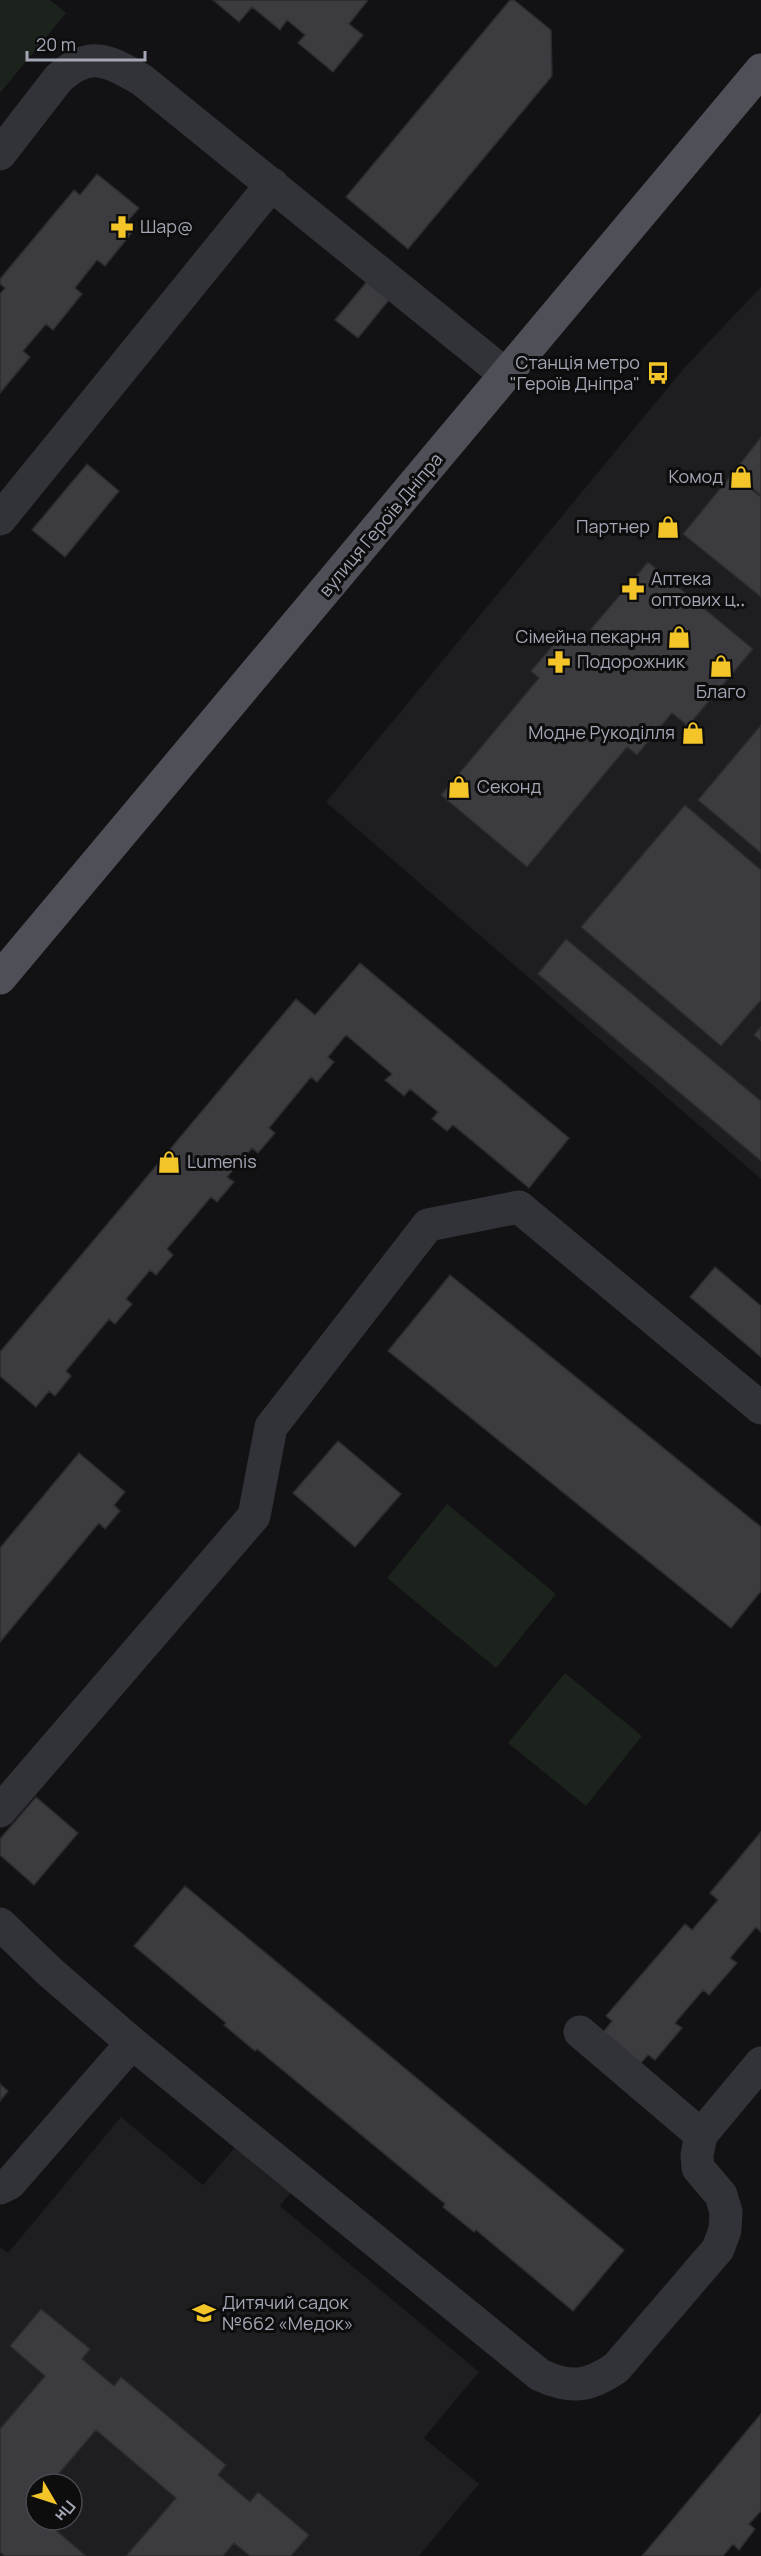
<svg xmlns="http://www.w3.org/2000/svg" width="761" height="2556" viewBox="0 0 761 2556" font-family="Manrope,sans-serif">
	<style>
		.built { fill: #1e1d20; fill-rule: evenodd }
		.green { fill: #1c231d }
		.building { fill: #3c3b40; stroke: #2c2b2f; stroke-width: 1.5 }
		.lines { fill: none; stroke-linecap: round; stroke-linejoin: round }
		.minor { stroke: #323338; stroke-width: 33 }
		.major { stroke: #4e4f57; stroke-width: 33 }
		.labels { text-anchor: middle; stroke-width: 6; stroke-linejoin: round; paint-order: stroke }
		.poi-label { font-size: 18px; fill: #a3a6b4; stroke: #0d0d0e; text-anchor: start }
		.street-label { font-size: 18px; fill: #a3a6b4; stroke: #0d0d0e }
	</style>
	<rect width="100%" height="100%" fill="#121113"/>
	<path class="built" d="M 761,287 L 761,1179 L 326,802 L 685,367 Z
		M 121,2117 L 203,2185 L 236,2146 L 291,2192 L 280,2206 L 479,2372 L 424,2438 L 479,2484 L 419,2556 L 0,2556 L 0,2247 L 8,2253 ZM 36,2484 L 72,2484 L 72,2520 L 36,2520 Z"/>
	<path class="green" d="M 0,0 L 50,0 L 66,13 L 0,93 Z
		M 447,1504 L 556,1594 L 496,1668 L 387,1578 Z
		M 565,1673 L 642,1736 L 586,1806 L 508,1743 Z"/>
	<path class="building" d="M 213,0 L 368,0 L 349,24 L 363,35 L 333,72 L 298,43 L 305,35 L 287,20 L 280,30 L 252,7 L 239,22 Z
		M 510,0 L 514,0 L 551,30 L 552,76 L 408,249 L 346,197 Z
		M 97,174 L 139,208 L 126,223 L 134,230 L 105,266 L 97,260 L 75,288 L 82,294 L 53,330 L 46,324 L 23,351 L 30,357 L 0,393 L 0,294 L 5,288 L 0,284 L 0,279 L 74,190 L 80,195 Z
		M 375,272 L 397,290 L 358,338 L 335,320 Z
		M 761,437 L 761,495 L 733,473 Z
		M 87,464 L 119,491 L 65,557 L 32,530 Z
		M 732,474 L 761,497 L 761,597 L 683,534 Z
		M 648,562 L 753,649 L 688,726 L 672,713 L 637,755 L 627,747 L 527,867 L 441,795 L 539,678 L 531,671 L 565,631 L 579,643 Z
		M 761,725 L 761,853 L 698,800 Z
		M 685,805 L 761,870 L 761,1000 L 721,1046 L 581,927 Z
		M 566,939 L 761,1101 L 761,1161 L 538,974 Z
		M 360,963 L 569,1138 L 529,1188 L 453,1125 L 447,1131 L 432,1119 L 438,1112 L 410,1089 L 404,1096 L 385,1080 L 392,1074 L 346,1035 L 328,1057 L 334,1062 L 317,1082 L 311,1077 L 269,1128 L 275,1133 L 258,1153 L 252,1148 L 227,1177 L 234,1182 L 217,1202 L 211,1197 L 167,1249 L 173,1255 L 156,1275 L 150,1270 L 126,1299 L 132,1304 L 115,1324 L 109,1319 L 66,1371 L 71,1376 L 55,1396 L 49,1391 L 36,1407 L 0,1376 L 0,1352 L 296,999 L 315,1015 Z
		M 761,1027 L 761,1041 L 754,1035 Z
		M 715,1267 L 761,1306 L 761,1357 L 690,1297 Z
		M 450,1275 L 761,1527 L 761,1591 L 731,1628 L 388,1351 Z
		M 338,1441 L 401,1494 L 355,1547 L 293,1493 Z
		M 79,1453 L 125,1492 L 114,1505 L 120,1511 L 105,1529 L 99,1523 L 0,1642 L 0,1548 Z
		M 36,1797 L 78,1833 L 34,1885 L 0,1855 L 0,1839 Z
		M 761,1832 L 761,1932 L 756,1927 L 730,1958 L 737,1963 L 709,1995 L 703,1990 L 675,2023 L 682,2028 L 655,2060 L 648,2055 L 638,2066 L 601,2035 L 612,2021 L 606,2016 L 685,1924 L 692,1930 L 718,1900 L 710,1893 Z
		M 185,1886 L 624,2250 L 573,2311 L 476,2230 L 474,2232 L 443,2207 L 445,2204 L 257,2049 L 255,2051 L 224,2025 L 226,2023 L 134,1946 Z
		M 0,2084 L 8,2091 L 0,2101 Z
		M 41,2309 L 90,2349 L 82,2359 L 114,2386 L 121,2377 L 226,2465 L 218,2475 L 250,2502 L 258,2492 L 309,2535 L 291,2556 L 250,2556 L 234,2543 L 223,2556 L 126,2556 L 176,2498 L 96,2430 L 50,2484 L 36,2484 L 36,2501 L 30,2508 L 36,2514 L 36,2520 L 44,2520 L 86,2556 L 5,2556 L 0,2552 L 0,2429 L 45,2376 L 10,2346 Z
		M 761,2414 L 761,2511 L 749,2524 L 755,2529 L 739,2550 L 733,2544 L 723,2556 L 642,2556 Z"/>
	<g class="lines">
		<path class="minor" d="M 0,154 L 58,79 C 90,49 109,61 142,80 L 506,375
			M 0,519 L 272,184
			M 0,1811 L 254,1516 L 271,1427 L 428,1225 L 519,1207 L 761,1408
			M 0,1924 L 50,1972 L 132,2043 L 540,2375 C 571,2389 588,2387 616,2368 L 718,2249 L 725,2230 L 726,2212 L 721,2195 L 698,2168 L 697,2155 L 701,2135 L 761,2063
			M 580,2032 L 701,2135
			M 0,2188 L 10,2183 L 132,2043"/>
		<path class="major" d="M 0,978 L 761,70"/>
	</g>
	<defs>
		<g id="pharmacy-bare" transform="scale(1.8)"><path d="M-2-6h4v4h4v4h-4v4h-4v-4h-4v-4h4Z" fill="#f4c528" stroke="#0d0d0e" stroke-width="2.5" paint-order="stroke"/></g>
		<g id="bus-bare" transform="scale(1.8)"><path d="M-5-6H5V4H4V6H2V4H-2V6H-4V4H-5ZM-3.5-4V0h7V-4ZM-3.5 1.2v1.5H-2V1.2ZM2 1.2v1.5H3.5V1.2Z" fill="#f4c528" stroke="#0d0d0e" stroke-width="2.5" paint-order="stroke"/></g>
		<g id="shop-bare" transform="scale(1.8)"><path d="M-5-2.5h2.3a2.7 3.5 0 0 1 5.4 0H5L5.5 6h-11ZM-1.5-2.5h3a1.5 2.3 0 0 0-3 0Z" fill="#f4c528" stroke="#0d0d0e" stroke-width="2.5" paint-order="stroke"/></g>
		<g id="school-bare" transform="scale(1.8)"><path d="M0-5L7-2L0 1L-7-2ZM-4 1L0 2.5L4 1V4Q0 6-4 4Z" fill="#f4c528" stroke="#0d0d0e" stroke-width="2.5" paint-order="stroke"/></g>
	</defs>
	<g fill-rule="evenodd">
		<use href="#pharmacy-bare" x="122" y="227"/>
		<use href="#bus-bare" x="658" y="373"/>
		<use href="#shop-bare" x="741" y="477"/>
		<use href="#shop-bare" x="668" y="527"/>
		<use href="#pharmacy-bare" x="633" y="589"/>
		<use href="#shop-bare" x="679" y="637"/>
		<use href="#pharmacy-bare" x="559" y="662"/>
		<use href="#shop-bare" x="721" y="666"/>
		<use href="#shop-bare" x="693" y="733"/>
		<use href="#shop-bare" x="459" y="787"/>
		<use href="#shop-bare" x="169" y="1162"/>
		<use href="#school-bare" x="204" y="2313"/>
	</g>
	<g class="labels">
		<g class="poi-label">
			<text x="140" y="233">Шар@</text>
			<text x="640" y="369" text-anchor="end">Станція метро<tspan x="640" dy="21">"Героїв Дніпра"</tspan></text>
			<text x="723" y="483" text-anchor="end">Комод</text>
			<text x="650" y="533" text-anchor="end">Партнер</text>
			<text x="651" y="585">Аптека<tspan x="651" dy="21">оптових ц‥</tspan></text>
			<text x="661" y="643" text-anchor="end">Сімейна пекарня</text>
			<text x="577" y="668">Подорожник</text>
			<text x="721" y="698" text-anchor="middle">Благо</text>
			<text x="675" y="739" text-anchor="end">Модне Рукоділля</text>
			<text x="477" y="793">Секонд</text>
			<text x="187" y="1168">Lumenis</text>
			<text x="222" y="2309">Дитячий садок<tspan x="222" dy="21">№662 «Медок»</tspan></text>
		</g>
		<g class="street-label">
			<text transform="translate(381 525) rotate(-50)" y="6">вулиця Героїв Дніпра</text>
		</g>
	</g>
	<g transform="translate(54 2502) rotate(129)"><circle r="28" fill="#0d0d0e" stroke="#494a50" stroke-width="1.5"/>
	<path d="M0-4.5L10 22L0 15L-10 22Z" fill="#f4c528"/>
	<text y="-9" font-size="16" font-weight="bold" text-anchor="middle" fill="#a3a6b4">Пн</text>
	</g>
	<path d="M27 51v9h118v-9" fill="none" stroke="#a3a6b4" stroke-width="3"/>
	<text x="36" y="51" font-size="18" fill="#a3a6b4" stroke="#0d0d0e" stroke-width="4.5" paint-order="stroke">20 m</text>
</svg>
